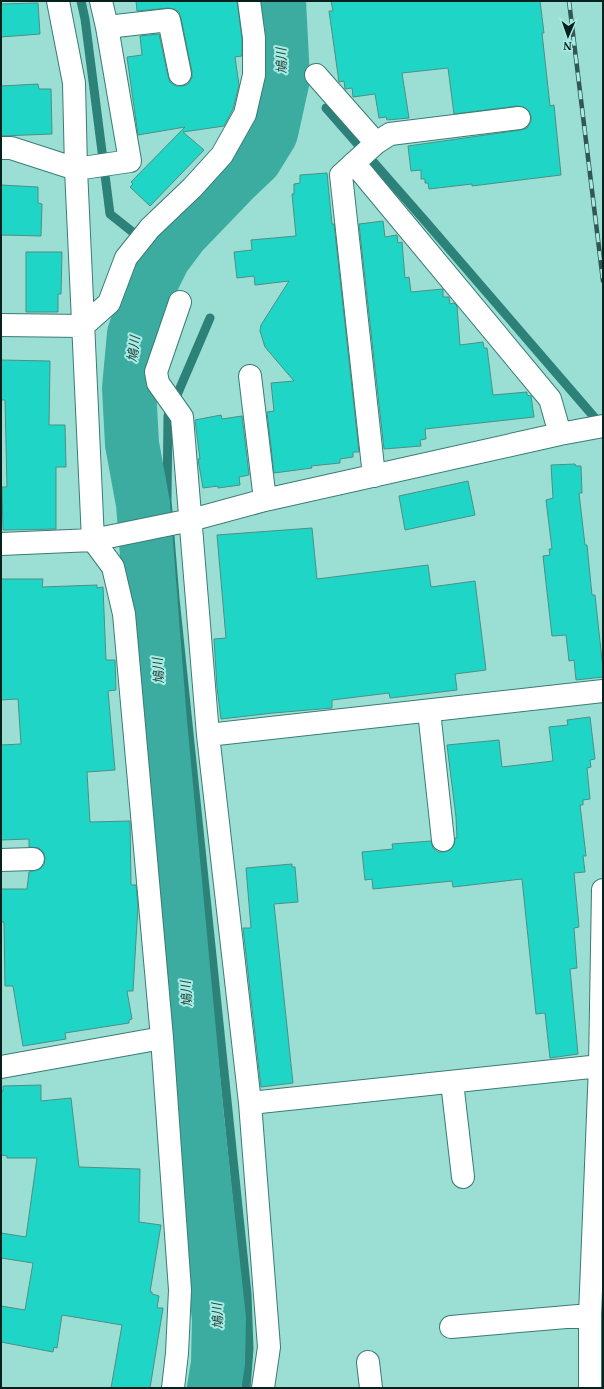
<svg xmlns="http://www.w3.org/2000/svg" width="604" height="1389" viewBox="0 0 604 1389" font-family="'Noto Serif','Noto Sans JP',serif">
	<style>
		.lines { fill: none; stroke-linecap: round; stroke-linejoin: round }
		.stream { stroke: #2c8279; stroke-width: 9 }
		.river { stroke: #3caca0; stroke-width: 54 }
		.building { fill: #1fd6c6; stroke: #4d8f87 }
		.minor-casing { stroke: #397c74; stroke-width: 24 }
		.minor { stroke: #fff; stroke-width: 22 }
		.rail-casing { stroke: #305752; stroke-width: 4.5 }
		.rail { stroke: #a7ebe2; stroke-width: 3; stroke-dasharray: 9; stroke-linecap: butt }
		.labels { text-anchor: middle; stroke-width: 4; stroke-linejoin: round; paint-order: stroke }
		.water-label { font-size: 13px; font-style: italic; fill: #254642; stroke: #a7ebe2 }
	</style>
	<rect width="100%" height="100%" fill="#9aded4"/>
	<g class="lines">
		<path class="stream" d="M 81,1 L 85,19 L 110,214 L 164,257
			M 282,64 L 297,80
			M 326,108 L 426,222 L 601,425
			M 210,318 L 168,416 L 167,500 L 175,598 L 247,1294 L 249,1349 L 246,1388"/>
		<path class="river" d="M 214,1388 L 218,1363 L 219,1319 L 197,1117 L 160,722 L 143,504 L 132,444 L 129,388 L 134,334 L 152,281 L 164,257 L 182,233 L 233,180 L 255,159 L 271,133 L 283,79 L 279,1"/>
	</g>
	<path class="building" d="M 136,1 L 237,1 L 242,39 L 242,56 L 235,57 L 239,85 L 233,109 L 224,126 L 183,132 L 204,150 L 150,206 L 130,187 L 133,184 L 131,182 L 185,127 L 138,135 L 127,57 L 142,55 L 140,36 L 159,34 L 168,76 L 170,82 L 176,86 L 183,86 L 188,84 L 192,78 L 192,72 L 181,18 L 179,12 L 174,9 L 168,8 L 137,11 Z
		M 331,1 L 540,1 L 544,33 L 542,33 L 550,106 L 554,105 L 561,175 L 472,186 L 472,184 L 429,189 L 428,183 L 425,183 L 425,179 L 421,179 L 421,170 L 411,171 L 408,146 L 521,130 L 527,128 L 531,122 L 531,116 L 529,111 L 524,107 L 517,106 L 454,114 L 448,68 L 402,73 L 409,118 L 387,120 L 386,117 L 379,118 L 375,94 L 353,97 L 352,88 L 345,89 L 344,81 L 339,82 L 329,11 L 333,11 Z
		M 38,3 L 40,34 L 1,37 L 1,4 Z
		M 38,84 L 39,89 L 51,89 L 52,134 L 1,136 L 1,86 Z
		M 327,173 L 332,224 L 334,224 L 359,452 L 353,452 L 353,457 L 340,459 L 340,463 L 311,466 L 312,468 L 274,473 L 267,412 L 274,411 L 271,383 L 294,381 L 265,347 L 260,331 L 261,325 L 289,281 L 255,285 L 254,276 L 237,278 L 234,252 L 252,250 L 251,240 L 296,236 L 292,194 L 294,194 L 294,184 L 300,183 L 300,175 Z
		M 1,185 L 38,187 L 38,203 L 42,204 L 41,236 L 1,235 Z
		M 383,221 L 385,237 L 397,235 L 398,243 L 402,242 L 405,278 L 409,277 L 411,292 L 443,289 L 443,297 L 449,297 L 450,304 L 454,303 L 457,306 L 460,345 L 483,342 L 484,348 L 487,348 L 493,395 L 527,392 L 527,395 L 531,396 L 534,417 L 425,429 L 426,439 L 420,440 L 421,446 L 384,449 L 359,224 Z
		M 26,252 L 62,252 L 61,294 L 58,294 L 58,312 L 26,312 Z
		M 1,360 L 50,361 L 49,425 L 65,425 L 66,467 L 56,467 L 56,529 L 3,530 L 2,487 L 7,487 L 5,400 L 1,400 Z
		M 221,415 L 222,419 L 242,416 L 249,475 L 239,477 L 240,485 L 218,488 L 218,486 L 203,488 L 198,459 L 200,459 L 195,420 Z
		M 575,464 L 576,466 L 581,466 L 582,493 L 579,493 L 585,545 L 587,545 L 592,595 L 595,595 L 603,669 L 603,677 L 576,680 L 574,660 L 569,661 L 566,635 L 552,636 L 543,556 L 550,555 L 549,549 L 552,549 L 546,500 L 553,498 L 551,465 Z
		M 468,481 L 475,515 L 405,530 L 399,496 Z
		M 312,528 L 317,579 L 428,565 L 431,587 L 475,581 L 486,670 L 455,674 L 457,690 L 390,698 L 389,693 L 332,700 L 332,708 L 273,713 L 221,719 L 217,687 L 214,639 L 226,638 L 217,535 Z
		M 1,579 L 43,579 L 42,587 L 97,585 L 97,588 L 103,587 L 106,660 L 115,660 L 116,690 L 108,691 L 115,770 L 87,772 L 90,822 L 130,821 L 131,885 L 136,885 L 138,905 L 133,991 L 127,991 L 132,1019 L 129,1020 L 129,1023 L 65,1033 L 66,1039 L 23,1046 L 13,986 L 5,986 L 4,922 L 1,922 L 1,889 L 27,889 L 29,872 L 40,869 L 44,865 L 45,858 L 44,853 L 39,848 L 29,847 L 29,839 L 1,840 L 1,745 L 21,744 L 18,699 L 1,700 Z
		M 590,717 L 595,759 L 590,760 L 591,767 L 587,768 L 590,799 L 583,800 L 583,805 L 580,805 L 586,856 L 583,856 L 585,872 L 574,873 L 579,927 L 574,928 L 577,968 L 570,969 L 578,1054 L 550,1058 L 545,1013 L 536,1014 L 522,879 L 453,887 L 452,881 L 373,889 L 372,879 L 365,880 L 362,852 L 393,849 L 392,844 L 431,841 L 433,848 L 438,852 L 444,852 L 450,850 L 454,845 L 455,838 L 457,838 L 456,817 L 447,745 L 499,740 L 502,767 L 553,761 L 549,727 L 568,725 L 567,720 Z
		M 292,864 L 292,867 L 295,867 L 298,902 L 274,904 L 293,1083 L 261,1087 L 243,928 L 251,928 L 246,868 Z
		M 41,1085 L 41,1101 L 71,1098 L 79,1167 L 140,1169 L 139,1222 L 161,1225 L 150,1292 L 152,1292 L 152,1294 L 159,1296 L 157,1308 L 163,1308 L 150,1388 L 111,1388 L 122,1325 L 62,1315 L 57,1348 L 54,1347 L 53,1352 L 1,1342 L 1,1306 L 25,1310 L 33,1263 L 1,1258 L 1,1233 L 26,1237 L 37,1158 L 7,1158 L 7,1156 L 1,1155 L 1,1092 L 3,1091 L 3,1086 Z"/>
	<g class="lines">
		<g class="minor-casing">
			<path id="minor" d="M 58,1 L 74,83 L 76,169 L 93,540 L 113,567 L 124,614 L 162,1038 L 180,1290 L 177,1353 L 173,1388
				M 107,27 L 169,20 L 180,74
				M 316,75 L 376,143 L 341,175 L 374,476
				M 376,143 L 390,134 L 519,118
				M 1,148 L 11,148 L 76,169 L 130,161 L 107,27 L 101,1
				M 354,163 L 550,399 L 560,434
				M 180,302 L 156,372 L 158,383 L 182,417 L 208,735 L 250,1103 L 600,1066
				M 1,325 L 83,326 L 109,303 L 126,258 L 150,228 L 192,188 L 222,155 L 245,114 L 254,75 L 254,38 L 249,1
				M 250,376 L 265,500
				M 1,544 L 93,540 L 191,520 L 265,500 L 560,434 L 603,426
				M 429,711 L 443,840
				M 208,735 L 603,691
				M 1,860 L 33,859
				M 1,1067 L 162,1038
				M 452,1082 L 463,1177
				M 250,1103 L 269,1347 L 263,1388
				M 451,1327 L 590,1315
				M 368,1362 L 371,1388
				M 590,1388 L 590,1315 L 600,1066 L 603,890"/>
		</g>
		<use href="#minor" class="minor"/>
		<g class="rail-casing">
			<path id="rail" d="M 569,1 L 603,281"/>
		</g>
		<use href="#rail" class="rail"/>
	</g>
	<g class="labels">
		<g class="water-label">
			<text transform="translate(281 61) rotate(-92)" y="5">鳩川</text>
			<text transform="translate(133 349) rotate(-83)" y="5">鳩川</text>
			<text transform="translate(158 671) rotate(-95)" y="5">鳩川</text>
			<text transform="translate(186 994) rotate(-95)" y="5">鳩川</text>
			<text transform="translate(217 1316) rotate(-93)" y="5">鳩川</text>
		</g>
	</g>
	<rect width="604" height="1389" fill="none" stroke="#05211e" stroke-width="4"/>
	<g transform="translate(568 36) rotate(182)" stroke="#a7ebe2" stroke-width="3" paint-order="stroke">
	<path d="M0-3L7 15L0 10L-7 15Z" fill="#05211e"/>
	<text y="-6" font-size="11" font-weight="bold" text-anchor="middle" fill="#05211e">N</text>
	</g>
</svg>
